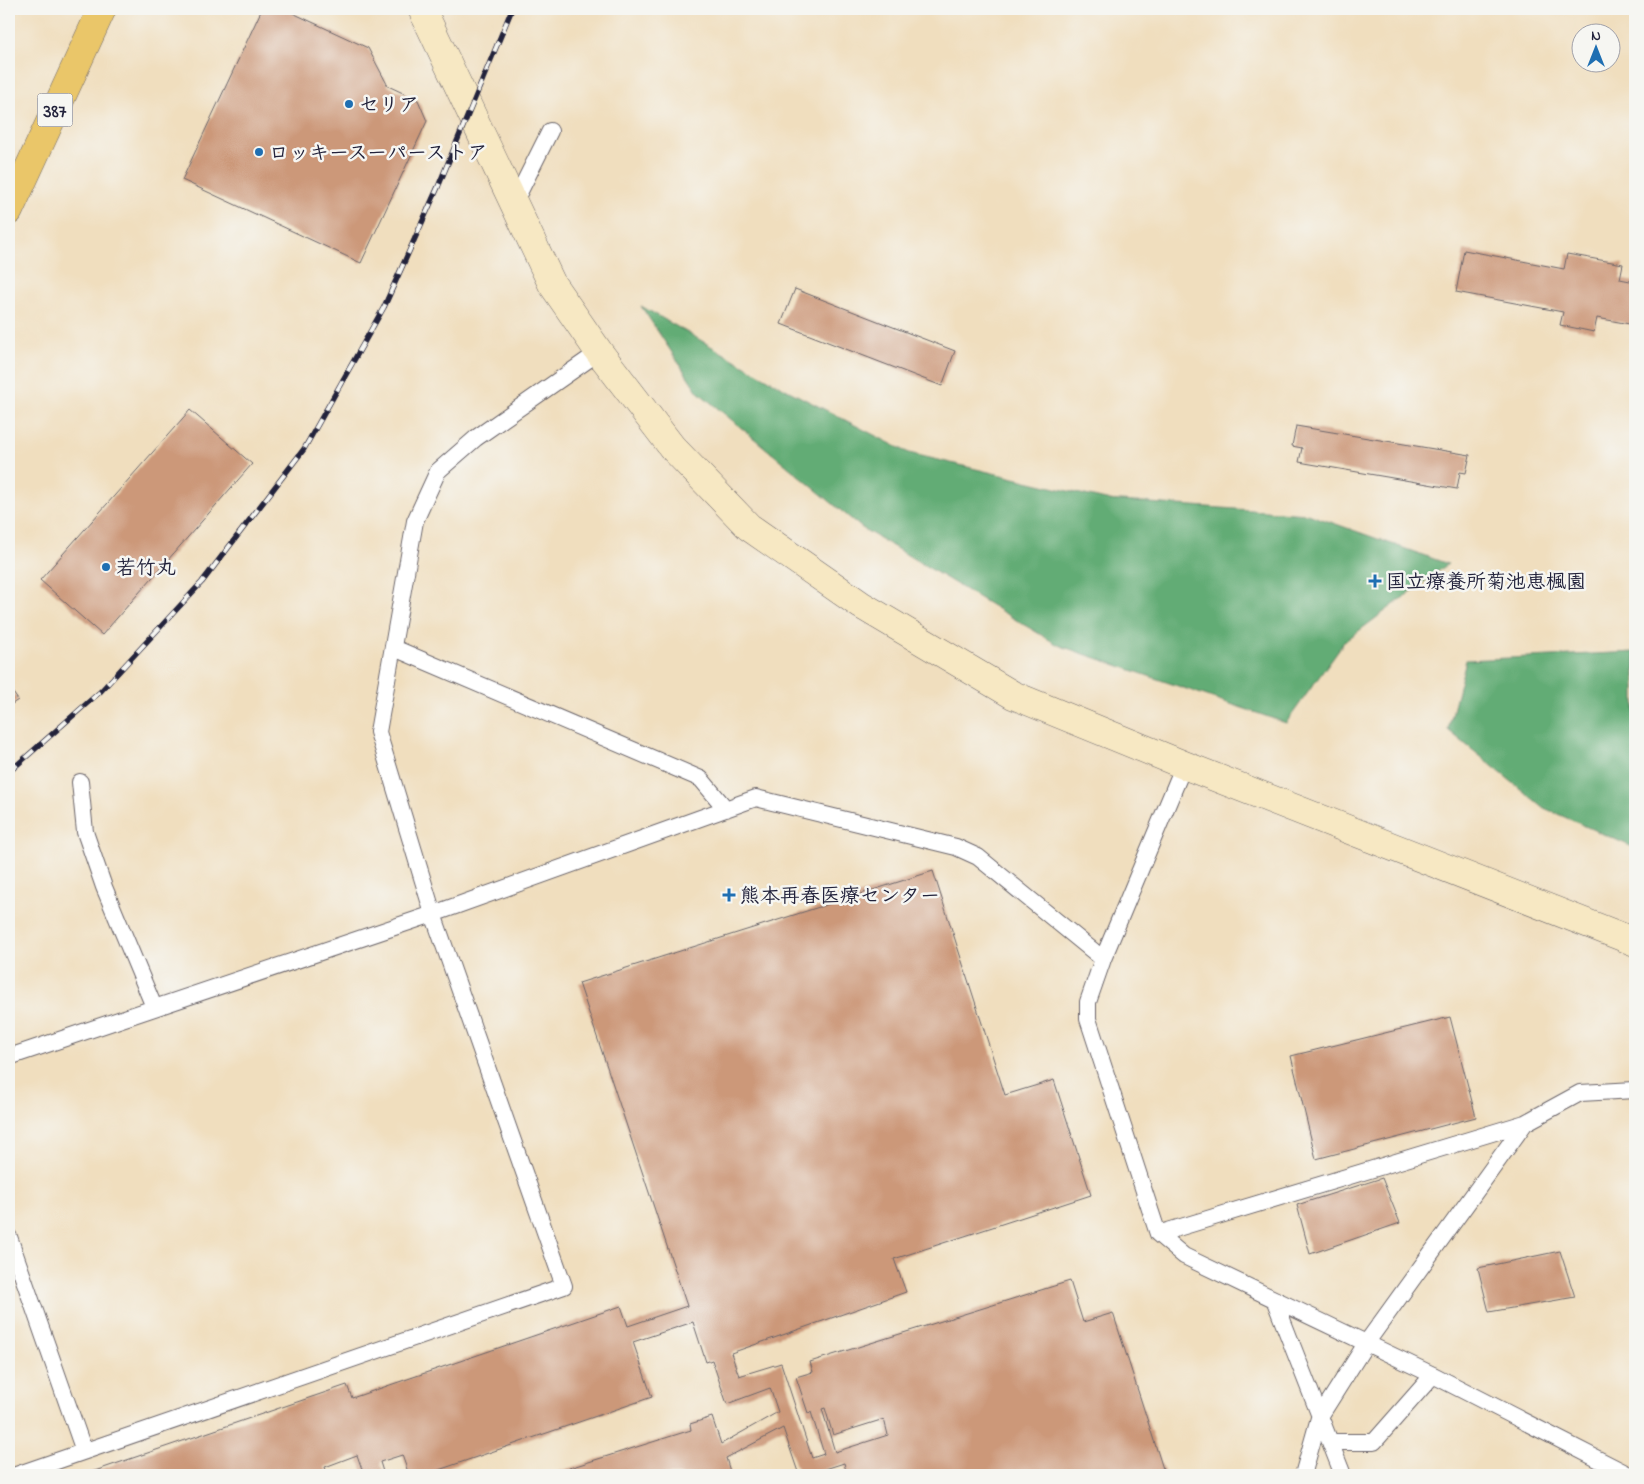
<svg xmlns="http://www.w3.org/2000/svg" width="1644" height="1484" viewBox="0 0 1644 1484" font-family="'Indie Flower','Klee One',sans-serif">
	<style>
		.forest { fill: #62ac74; stroke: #426758 }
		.building { fill: #cc9879; fill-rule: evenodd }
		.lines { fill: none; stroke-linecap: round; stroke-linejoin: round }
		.lane-casing { stroke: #6a6469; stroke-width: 18 }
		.secondary-casing { stroke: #6a6469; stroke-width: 29 }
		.highway-casing { stroke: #6a6469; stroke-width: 29 }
		.lane { stroke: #fff; stroke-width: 16 }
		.secondary { stroke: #f7e8c3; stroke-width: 28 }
		.highway { stroke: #eac669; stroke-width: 28 }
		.rail-casing { stroke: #22223b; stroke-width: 5.5 }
		.rail { stroke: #f6f6f2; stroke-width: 4; stroke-dasharray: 11; stroke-linecap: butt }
		.poi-dot { fill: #1f6fb2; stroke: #f6f6f2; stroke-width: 2 }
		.labels { text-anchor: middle; stroke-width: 5; stroke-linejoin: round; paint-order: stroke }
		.shield { fill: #f6f6f2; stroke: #626272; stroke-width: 1 }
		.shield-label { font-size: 19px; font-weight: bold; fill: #22223b }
		.poi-label { font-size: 20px; font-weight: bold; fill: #22223b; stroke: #f6f6f2; text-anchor: start }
	</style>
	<rect width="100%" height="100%" fill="#f6f6f2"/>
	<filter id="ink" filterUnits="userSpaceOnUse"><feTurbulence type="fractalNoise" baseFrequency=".02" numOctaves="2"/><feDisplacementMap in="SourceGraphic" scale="10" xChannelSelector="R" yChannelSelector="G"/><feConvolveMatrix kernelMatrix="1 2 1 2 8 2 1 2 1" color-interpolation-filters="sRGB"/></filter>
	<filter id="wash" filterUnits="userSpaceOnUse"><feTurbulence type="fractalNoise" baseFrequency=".0096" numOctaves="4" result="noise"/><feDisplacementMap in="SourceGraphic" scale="20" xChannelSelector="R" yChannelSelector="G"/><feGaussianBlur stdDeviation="1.12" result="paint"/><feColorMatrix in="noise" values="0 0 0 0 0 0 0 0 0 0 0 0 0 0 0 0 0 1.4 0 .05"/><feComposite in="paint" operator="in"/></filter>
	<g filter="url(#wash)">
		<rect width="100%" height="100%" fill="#f0debe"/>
		<path class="forest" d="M 641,306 L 789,391 L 909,453 L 1106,500 L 1308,514 L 1448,564 L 1344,642 L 1286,723 L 1058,645 L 862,528 L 698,392 Z
			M 1635,652 L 1635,848 L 1544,808 L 1448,730 L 1466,660 Z"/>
		<g id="blocks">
			<path class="building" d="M 262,9 L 284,9 L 368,48 L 388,86 L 418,100 L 427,121 L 361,263 L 182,180 Z
				M 1464,250 L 1564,269 L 1567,254 L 1623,264 L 1620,279 L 1635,282 L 1635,325 L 1597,318 L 1594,332 L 1560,325 L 1563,312 L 1456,292 Z
				M 795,289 L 955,351 L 942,386 L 781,324 Z
				M 190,410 L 252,464 L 102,635 L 40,580 Z
				M 1296,426 L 1470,455 L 1466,473 L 1460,472 L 1457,489 L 1299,462 L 1302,448 L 1292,446 Z
				M 9,687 L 18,700 L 9,706 Z
				M 933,871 L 1005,1095 L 1054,1080 L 1091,1195 L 894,1259 L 906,1292 L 731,1353 L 739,1376 L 781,1363 L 812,1458 L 824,1454 L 811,1412 L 808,1413 L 796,1377 L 813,1372 L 810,1362 L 1070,1281 L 1083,1322 L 1113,1313 L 1165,1475 L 847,1475 L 844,1463 L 816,1472 L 817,1475 L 799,1475 L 783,1428 L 726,1458 L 731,1475 L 547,1475 L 691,1430 L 690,1424 L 712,1417 L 721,1444 L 778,1412 L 770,1388 L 727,1404 L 712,1360 L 706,1362 L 693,1322 L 633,1342 L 652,1397 L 424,1475 L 409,1475 L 402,1455 L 380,1462 L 384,1475 L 364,1475 L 357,1455 L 325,1467 L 328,1475 L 83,1475 L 347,1385 L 352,1398 L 621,1306 L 628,1326 L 687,1306 L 579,983 ZM 825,1408 L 833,1435 L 884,1419 L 888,1435 L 835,1452 L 822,1409 Z
				M 1450,1017 L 1476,1117 L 1316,1159 L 1291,1056 Z
				M 1382,1178 L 1400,1223 L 1310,1254 L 1297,1205 Z
				M 1560,1251 L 1575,1297 L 1489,1312 L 1478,1268 Z"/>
		</g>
	</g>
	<g filter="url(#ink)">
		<use href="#blocks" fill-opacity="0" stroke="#6a6469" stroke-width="1"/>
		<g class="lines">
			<g class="lane-casing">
				<path id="lane" d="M 514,203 L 550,131
					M 394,648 L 701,779 L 726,809
					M 1184,765 L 1103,959 L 1088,1002 L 1088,1019 L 1158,1234 L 1184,1256 L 1433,1375 L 1629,1475
					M 80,782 L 85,832 L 104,887 L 154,1007
					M 9,1057 L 433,914 L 756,798 L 956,847 L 978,857 L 1103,959
					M 1158,1234 L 1525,1123 L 1580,1093 L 1635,1090
					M 9,1237 L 84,1451
					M 1274,1299 L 1343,1475
					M 1331,1442 L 1374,1442 L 1433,1375
					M 16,1475 L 564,1286 L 433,914 L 378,732 L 415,521 L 438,471 L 476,438 L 599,352
					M 1303,1475 L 1319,1418 L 1367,1342 L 1525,1123"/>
			</g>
			<g class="secondary-casing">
				<path id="secondary" d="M 422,9 L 552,284 L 599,352 L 672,447 L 749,527 L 861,605 L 1013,695 L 1184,765 L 1635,942"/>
			</g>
			<g class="highway-casing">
				<path id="highway" d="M 9,211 L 102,9"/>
			</g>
			<use href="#lane" class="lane"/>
			<use href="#secondary" class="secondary"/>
			<use href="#highway" class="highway"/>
			<g class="rail-casing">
				<path id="rail" d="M 9,772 L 101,691 L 202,582 L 304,449 L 384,307 L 438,187 L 512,9"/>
			</g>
			<use href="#rail" class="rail"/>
		</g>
	</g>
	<g class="poi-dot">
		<circle cx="349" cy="104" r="5"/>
		<circle cx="259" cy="152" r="5"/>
		<circle cx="106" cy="567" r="5"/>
		<path d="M1372.5 573.5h5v5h5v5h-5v5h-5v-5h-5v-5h5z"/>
		<path d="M726.5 887.5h5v5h5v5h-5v5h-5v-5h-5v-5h5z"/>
	</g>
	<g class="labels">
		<rect class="shield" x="37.5" y="93.5" width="35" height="33" rx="4"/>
		<g class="shield-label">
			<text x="55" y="117">387</text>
		</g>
		<g class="poi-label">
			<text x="359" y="111">セリア</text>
			<text x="269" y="159">ロッキースーパーストア</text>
			<text x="116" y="574">若竹丸</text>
			<text x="1386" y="588">国立療養所菊池恵楓園</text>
			<text x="740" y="902">熊本再春医療センター</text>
		</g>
	</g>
	<rect width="1644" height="1484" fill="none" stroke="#f6f6f2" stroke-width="30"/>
	<g transform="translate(1596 48)"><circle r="24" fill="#f6f6f2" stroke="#a1a1a9"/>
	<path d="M0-4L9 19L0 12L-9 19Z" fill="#1f6fb2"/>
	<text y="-8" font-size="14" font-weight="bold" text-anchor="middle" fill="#22223b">N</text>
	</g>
</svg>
